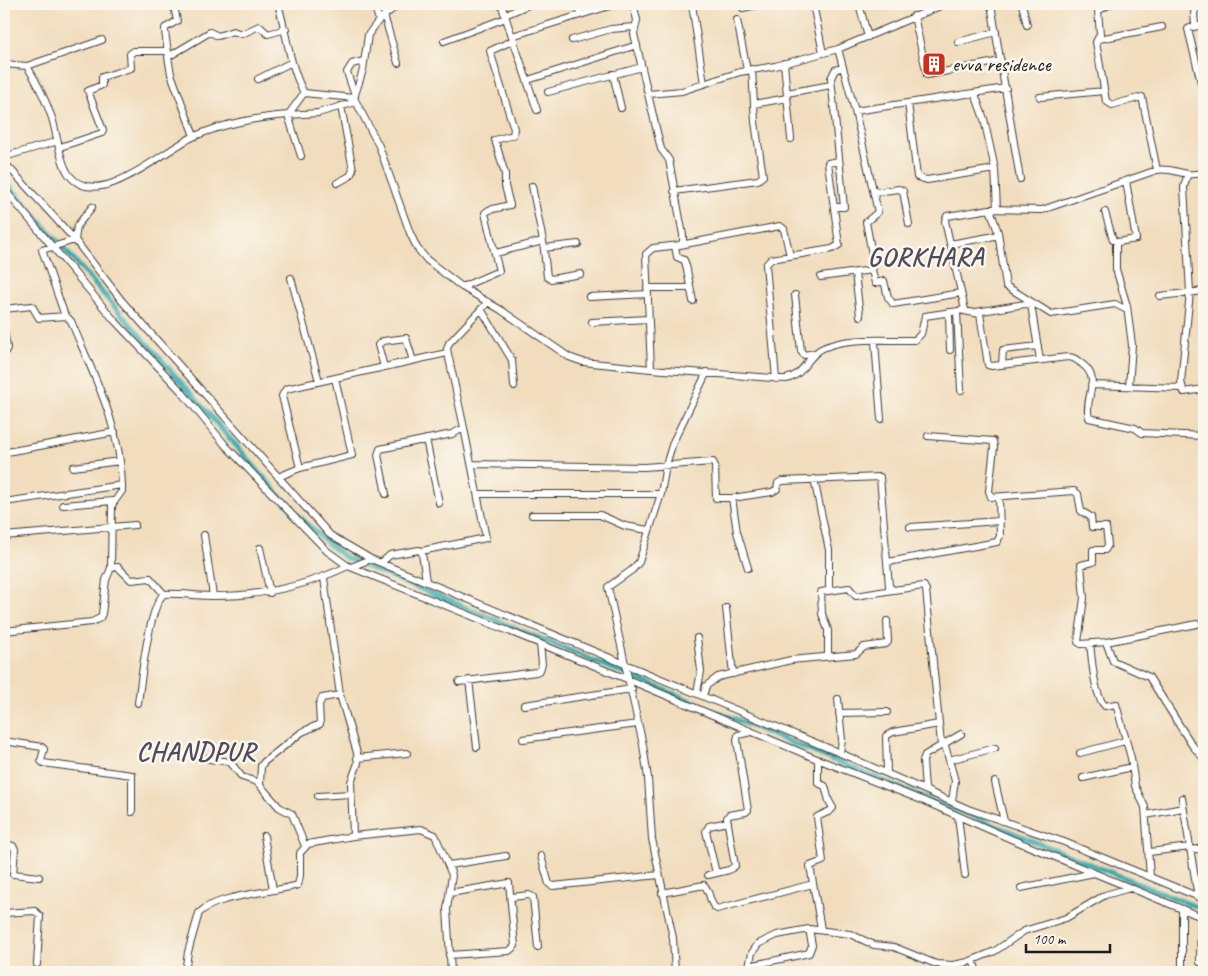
<svg xmlns="http://www.w3.org/2000/svg" width="1208" height="976" viewBox="0 0 1208 976" font-family="Caveat,sans-serif">
	<style>
		.lines { fill: none; stroke-linecap: round; stroke-linejoin: round }
		.canal { stroke: #39acb1; stroke-width: 5.5 }
		.minor-casing { stroke: #3c3934; stroke-width: 8 }
		.minor { stroke: #fff; stroke-width: 6 }
		.labels { text-anchor: middle; stroke-width: 5; stroke-linejoin: round; paint-order: stroke }
		.poi-label { font-size: 21px; fill: #1c1c1c; stroke: #fbf7ec; text-anchor: start }
		.district-label { font-size: 26px; font-weight: bold; letter-spacing: 1px; fill: #4f4b5e; stroke: #fbf7ec }
	</style>
	<rect width="100%" height="100%" fill="#fbf7ec"/>
	<filter id="ink" filterUnits="userSpaceOnUse"><feTurbulence type="fractalNoise" baseFrequency=".02" numOctaves="2"/><feDisplacementMap in="SourceGraphic" scale="10" xChannelSelector="R" yChannelSelector="G"/><feConvolveMatrix kernelMatrix="1 2 1 2 8 2 1 2 1" color-interpolation-filters="sRGB"/></filter>
	<filter id="wash" filterUnits="userSpaceOnUse"><feTurbulence type="fractalNoise" baseFrequency=".0096" numOctaves="4" result="noise"/><feDisplacementMap in="SourceGraphic" scale="20" xChannelSelector="R" yChannelSelector="G"/><feGaussianBlur stdDeviation="1.12" result="paint"/><feColorMatrix in="noise" values="0 0 0 0 0 0 0 0 0 0 0 0 0 0 0 0 0 1.4 0 .05"/><feComposite in="paint" operator="in"/></filter>
	<g filter="url(#wash)">
		<rect width="100%" height="100%" fill="#f1ddbe"/>
		<g class="lines">
			<path class="canal" d="M 4,180 L 294,512 L 332,547 L 346,558 L 867,774 L 1204,910"/>
		</g>
	</g>
	<g filter="url(#ink)">
		<g class="lines">
			<g class="minor-casing">
				<path id="minor" d="M 278,4 C 287,34 289,65 304,93 L 354,98 L 379,146 L 410,233 L 417,248 L 427,260 L 462,287 L 501,310 L 569,357 L 583,362 L 651,369
					M 374,4 L 379,20
					M 501,4 L 537,110
					M 578,4 L 580,14
					M 633,4 L 637,20 L 634,34 L 648,94
					M 692,4 L 704,84
					M 813,4 L 823,53
					M 859,4 L 868,37
					M 945,4 L 838,49 L 775,66 L 740,72 L 682,91 L 648,94 L 661,149 L 669,160 L 683,235 L 683,242 L 680,245 L 653,248 L 646,254 L 651,369 L 786,379 C 805,375 807,355 823,348 C 850,336 887,341 915,340 L 921,334 L 925,316 L 965,310 L 945,221 L 947,216 L 990,209 L 1042,210 L 1157,170 C 1174,167 1187,179 1204,172
					M 991,4 L 1020,179
					M 1022,4 L 1027,25
					M 1110,4 L 1098,11 L 1100,34 L 1096,42 L 1106,101 L 1112,105 L 1142,97 L 1157,170
					M 1198,4 L 1194,13 L 1195,25 L 1188,29 L 1204,95
					M 743,8 L 760,4
					M 384,15 L 398,63
					M 505,15 L 530,4
					M 914,16 L 927,75 L 1001,61
					M 737,20 L 747,70
					M 1193,27 L 1204,25
					M 512,36 L 616,4
					M 1099,39 L 1162,27
					M 572,40 L 611,29 L 634,27
					M 444,41 L 506,18
					M 958,42 L 996,32
					M 168,53 L 165,31 L 165,28 L 177,21 L 174,6
					M 784,63 L 791,139
					M 4,64 L 27,66 C 37,82 46,101 52,118 C 57,134 60,164 70,176 C 99,212 166,148 195,136 C 226,123 255,118 288,115 L 304,93
					M 27,66 L 102,40
					M 613,74 L 621,108
					M 258,79 L 292,62
					M 528,80 L 637,45
					M 548,92 L 642,67
					M 787,93 L 831,85
					M 975,94 L 984,119 L 995,169
					M 355,96 L 347,72 L 352,64 L 364,61
					M 1040,97 L 1104,91
					M 354,98 L 363,70 L 368,35 L 379,20 L 399,4
					M 908,103 L 917,177 L 927,180 L 995,169 L 997,209
					M 754,104 L 787,98
					M 855,111 L 1006,88
					M 194,136 L 171,74 L 168,57 L 210,32 L 218,36 L 233,31 L 242,34 L 259,26 L 268,34 L 286,29
					M 60,147 L 102,133 L 103,130 L 88,91 L 102,85 L 102,77 L 131,68 L 130,54 L 134,51 L 168,51
					M 301,156 L 288,115 L 318,113 L 356,102
					M 4,157 L 58,141
					M 4,162 L 75,240 L 122,301 L 330,535 L 371,559 L 840,753 L 968,809 L 1064,842 L 1204,899
					M 1187,176 L 1184,187 L 1190,292 L 1181,382 L 1184,392 L 1204,389
					M 337,183 L 350,176 L 353,170 L 341,106
					M 4,189 L 115,321 L 181,391 L 226,446 L 327,551 L 348,566 L 627,679 L 812,757 L 924,801 L 1011,839 L 1204,918
					M 674,191 L 758,180 L 763,176 L 755,122 L 752,69
					M 875,192 L 899,189 L 903,191 L 909,224
					M 834,207 L 844,207 L 831,78 L 835,70 L 843,67
					M 1105,212 L 1113,240 L 1118,242 L 1136,239 L 1126,181
					M 998,232 L 1006,286 L 1051,314 L 1115,304 L 1127,310
					M 543,241 L 547,277 L 551,279 L 581,274
					M 1116,242 L 1116,269 L 1127,306 L 1132,345 L 1129,386
					M 950,244 L 995,236 L 998,232 L 990,209
					M 680,245 L 780,226 L 784,229 L 790,256
					M 675,246 L 677,257 L 684,260 L 686,265 L 693,301
					M 544,248 L 578,244
					M 496,253 L 543,241 L 532,186
					M 872,270 L 875,283 L 884,281 L 888,297 L 893,304 L 961,293
					M 855,273 L 860,316
					M 821,277 L 872,270 L 874,265 L 866,222 L 878,212 L 855,111 L 838,49
					M 291,278 L 319,381
					M 462,287 L 499,271 L 485,213 L 489,210 L 510,205 L 505,186 L 505,174 L 495,140 L 513,135 L 514,129 L 490,51 L 514,40
					M 647,288 L 690,288
					M 795,295 L 801,351 L 804,355 L 815,353
					M 1160,296 L 1204,291
					M 589,297 L 648,294
					M 4,309 L 32,306 L 39,318 L 66,316 L 71,321 C 93,374 121,427 122,485 L 122,491 L 112,505 L 111,568 L 106,580 L 102,614 L 100,618 L 92,622 L 4,631
					M 481,309 L 512,360 L 514,386
					M 964,311 L 980,314 L 988,365 L 992,366 L 1068,357 C 1074,357 1077,360 1082,364 C 1103,379 1083,398 1089,418 L 1135,428 L 1142,433 L 1204,436
					M 949,312 L 950,350
					M 957,312 L 961,390
					M 976,312 L 1025,304 L 1031,305 L 1040,360
					M 65,316 L 42,250 L 75,240 L 77,226 L 92,207
					M 592,322 L 648,319
					M 4,331 L 7,348 L 4,354
					M 875,342 L 881,419
					M 1002,365 L 1003,350 L 1038,346
					M 384,367 L 378,345 L 383,341 L 406,338 L 413,361
					M 776,379 L 766,265 L 771,259 L 832,249 L 839,245 L 828,163 L 839,161
					M 1091,385 L 1182,388
					M 928,436 L 993,441 L 994,447 L 989,491 L 991,497 L 1074,491 L 1078,494 L 1081,511 L 1091,517 L 1092,527 L 1106,527 L 1108,545 L 1105,550 L 1093,550 L 1093,562 L 1081,565 L 1084,598 L 1078,642 L 1081,644 L 1106,642 L 1113,661 L 1149,677 L 1192,745 L 1204,759
					M 426,439 L 439,503
					M 7,452 L 115,432
					M 472,464 L 644,467 L 713,462 L 715,466 L 716,498 L 732,498 L 737,532 L 748,568
					M 73,467 L 120,461
					M 300,468 L 282,396 L 286,389 L 447,353
					M 278,477 L 300,468 L 352,455 L 335,378
					M 814,479 L 829,550 L 829,590
					M 386,494 L 378,455 L 380,449 L 452,434 L 464,428 L 447,349 L 449,343 L 488,302
					M 478,494 L 661,494
					M 732,498 L 772,492 L 777,489 L 778,483 L 782,481 L 880,477 L 889,586 L 893,590 L 924,586 L 926,590 L 941,744
					M 4,502 L 122,485
					M 63,505 L 113,501
					M 532,515 L 600,515 L 625,526 L 648,530
					M 910,527 L 1000,521
					M 204,535 L 213,596
					M 4,536 L 135,525
					M 260,548 L 270,593
					M 421,551 L 486,538 L 464,428
					M 888,562 L 997,542 L 1000,536 L 999,497
					M 381,563 L 390,555 L 419,550 L 422,553 L 426,581
					M 351,567 L 371,559
					M 111,568 L 118,567 L 131,580 L 150,578 L 164,594
					M 324,578 L 340,695 L 357,753 L 358,763 L 351,782 L 353,836
					M 726,608 L 733,674
					M 697,638 L 701,671 L 697,693
					M 1106,642 L 1197,624
					M 1090,644 C 1092,659 1094,696 1105,706 L 1116,704 L 1131,758 L 1135,786 L 1145,807 L 1150,877
					M 828,655 L 828,630 L 822,614 L 821,592 L 849,588 L 856,596 L 893,590
					M 469,680 L 477,747
					M 459,682 L 536,672 L 540,670 L 542,664 L 540,644
					M 703,696 L 706,686 L 718,677 L 791,660 L 856,654 L 864,647 L 886,644 L 888,642 L 887,621
					M 838,699 L 842,740 L 840,753
					M 138,703 C 141,682 149,605 164,594 C 180,593 198,596 214,596 C 262,596 304,587 348,566
					M 524,705 L 632,689
					M 839,713 L 887,712
					M 523,739 L 638,724
					M 4,741 L 42,747 L 44,749 L 41,761 L 43,763 L 132,775 L 132,812
					M 944,742 L 955,781 L 952,801
					M 1080,753 L 1125,741
					M 197,757 L 230,762 L 242,777 L 257,782 L 279,807 L 292,814 L 305,846
					M 357,758 L 407,753
					M 818,760 L 818,783 L 825,786 L 829,801 L 833,808 L 830,811 L 817,817 L 823,861 L 810,866 L 821,929
					M 949,760 L 995,748
					M 887,773 L 886,736 L 893,732 L 939,724
					M 1083,778 L 1132,767
					M 995,782 L 1004,821
					M 260,784 L 261,766 L 264,762 L 302,732 L 320,724 L 319,705 L 322,698 L 340,695
					M 925,789 L 923,761 L 925,755 L 961,734
					M 318,796 L 351,794
					M 1182,798 L 1198,897
					M 1146,815 L 1183,808
					M 958,816 L 965,875
					M 264,836 L 273,890
					M 4,844 L 13,846 L 15,849 L 13,874 L 39,877
					M 1191,850 L 1204,848
					M 1149,852 L 1190,847
					M 541,856 L 549,884 L 553,886 L 659,875
					M 449,865 L 506,856
					M 716,873 L 706,831 L 709,826 L 728,822
					M 708,875 L 729,870 L 735,866 L 727,818 L 729,815 L 746,812 L 748,810 L 737,740 L 738,735 L 751,732
					M 1021,888 L 1094,873
					M 662,893 L 704,885 C 711,892 709,905 717,909 L 813,884
					M 512,897 L 529,895 L 533,897 L 538,947
					M 4,913 L 35,911 L 40,916 L 37,964
					M 449,955 L 509,951 L 515,946 L 509,883 L 450,893
					M 973,960 L 977,972
					M 1200,962 L 1201,917
					M 749,966 L 752,953 L 758,944 L 777,935 L 809,929 L 850,934 L 874,945 L 894,947 L 936,964 L 953,965 L 968,962 L 995,951 L 1024,931 L 1066,918 L 1105,895 L 1130,888
					M 185,972 L 188,952 L 199,913 C 218,894 272,893 298,885 L 300,876 L 300,853 L 308,844 L 353,836 L 421,829 L 435,835 L 452,875 L 447,909 L 451,972
					M 675,972 L 673,938 L 652,839 L 648,778 L 643,745 L 608,587 L 632,570 L 639,562 L 661,494 L 666,465 L 673,442 L 707,372
					M 741,972 L 749,966 L 809,953 L 812,945 L 809,929
					M 1182,972 L 1182,909"/>
			</g>
			<use href="#minor" class="minor"/>
		</g>
	</g>
	<defs>
		<g id="building-square" transform="scale(1.25)"><rect x="-9" y="-9" width="18" height="18" rx="4" fill="#c8321e" stroke="#fbf7ec"/><path d="M-4-6H4V6H1V3H-1V6H-4ZM-2.5-4.3h1.7v1.8h-1.7ZM.8-4.3h1.7v1.8H.8ZM-2.5-1h1.7V.8h-1.7ZM.8-1h1.7V.8H.8Z" fill="#fff"/></g>
	</defs>
	<g fill-rule="evenodd">
		<use href="#building-square" x="934" y="64"/>
	</g>
	<g class="labels">
		<g class="poi-label">
			<text x="952" y="71">evva residence</text>
		</g>
		<g class="district-label">
			<text x="926" y="265">GORKHARA</text>
			<text x="196" y="760">CHANDPUR</text>
		</g>
	</g>
	<rect width="1208" height="976" fill="none" stroke="#fbf7ec" stroke-width="20"/>
	<path d="M1026 944v8h84v-8" fill="none" stroke="#1c1c1c" stroke-width="2.5"/>
	<text x="1033" y="944" font-size="15" fill="#1c1c1c" stroke="#fbf7ec" stroke-width="4" paint-order="stroke">100 m</text>
</svg>
